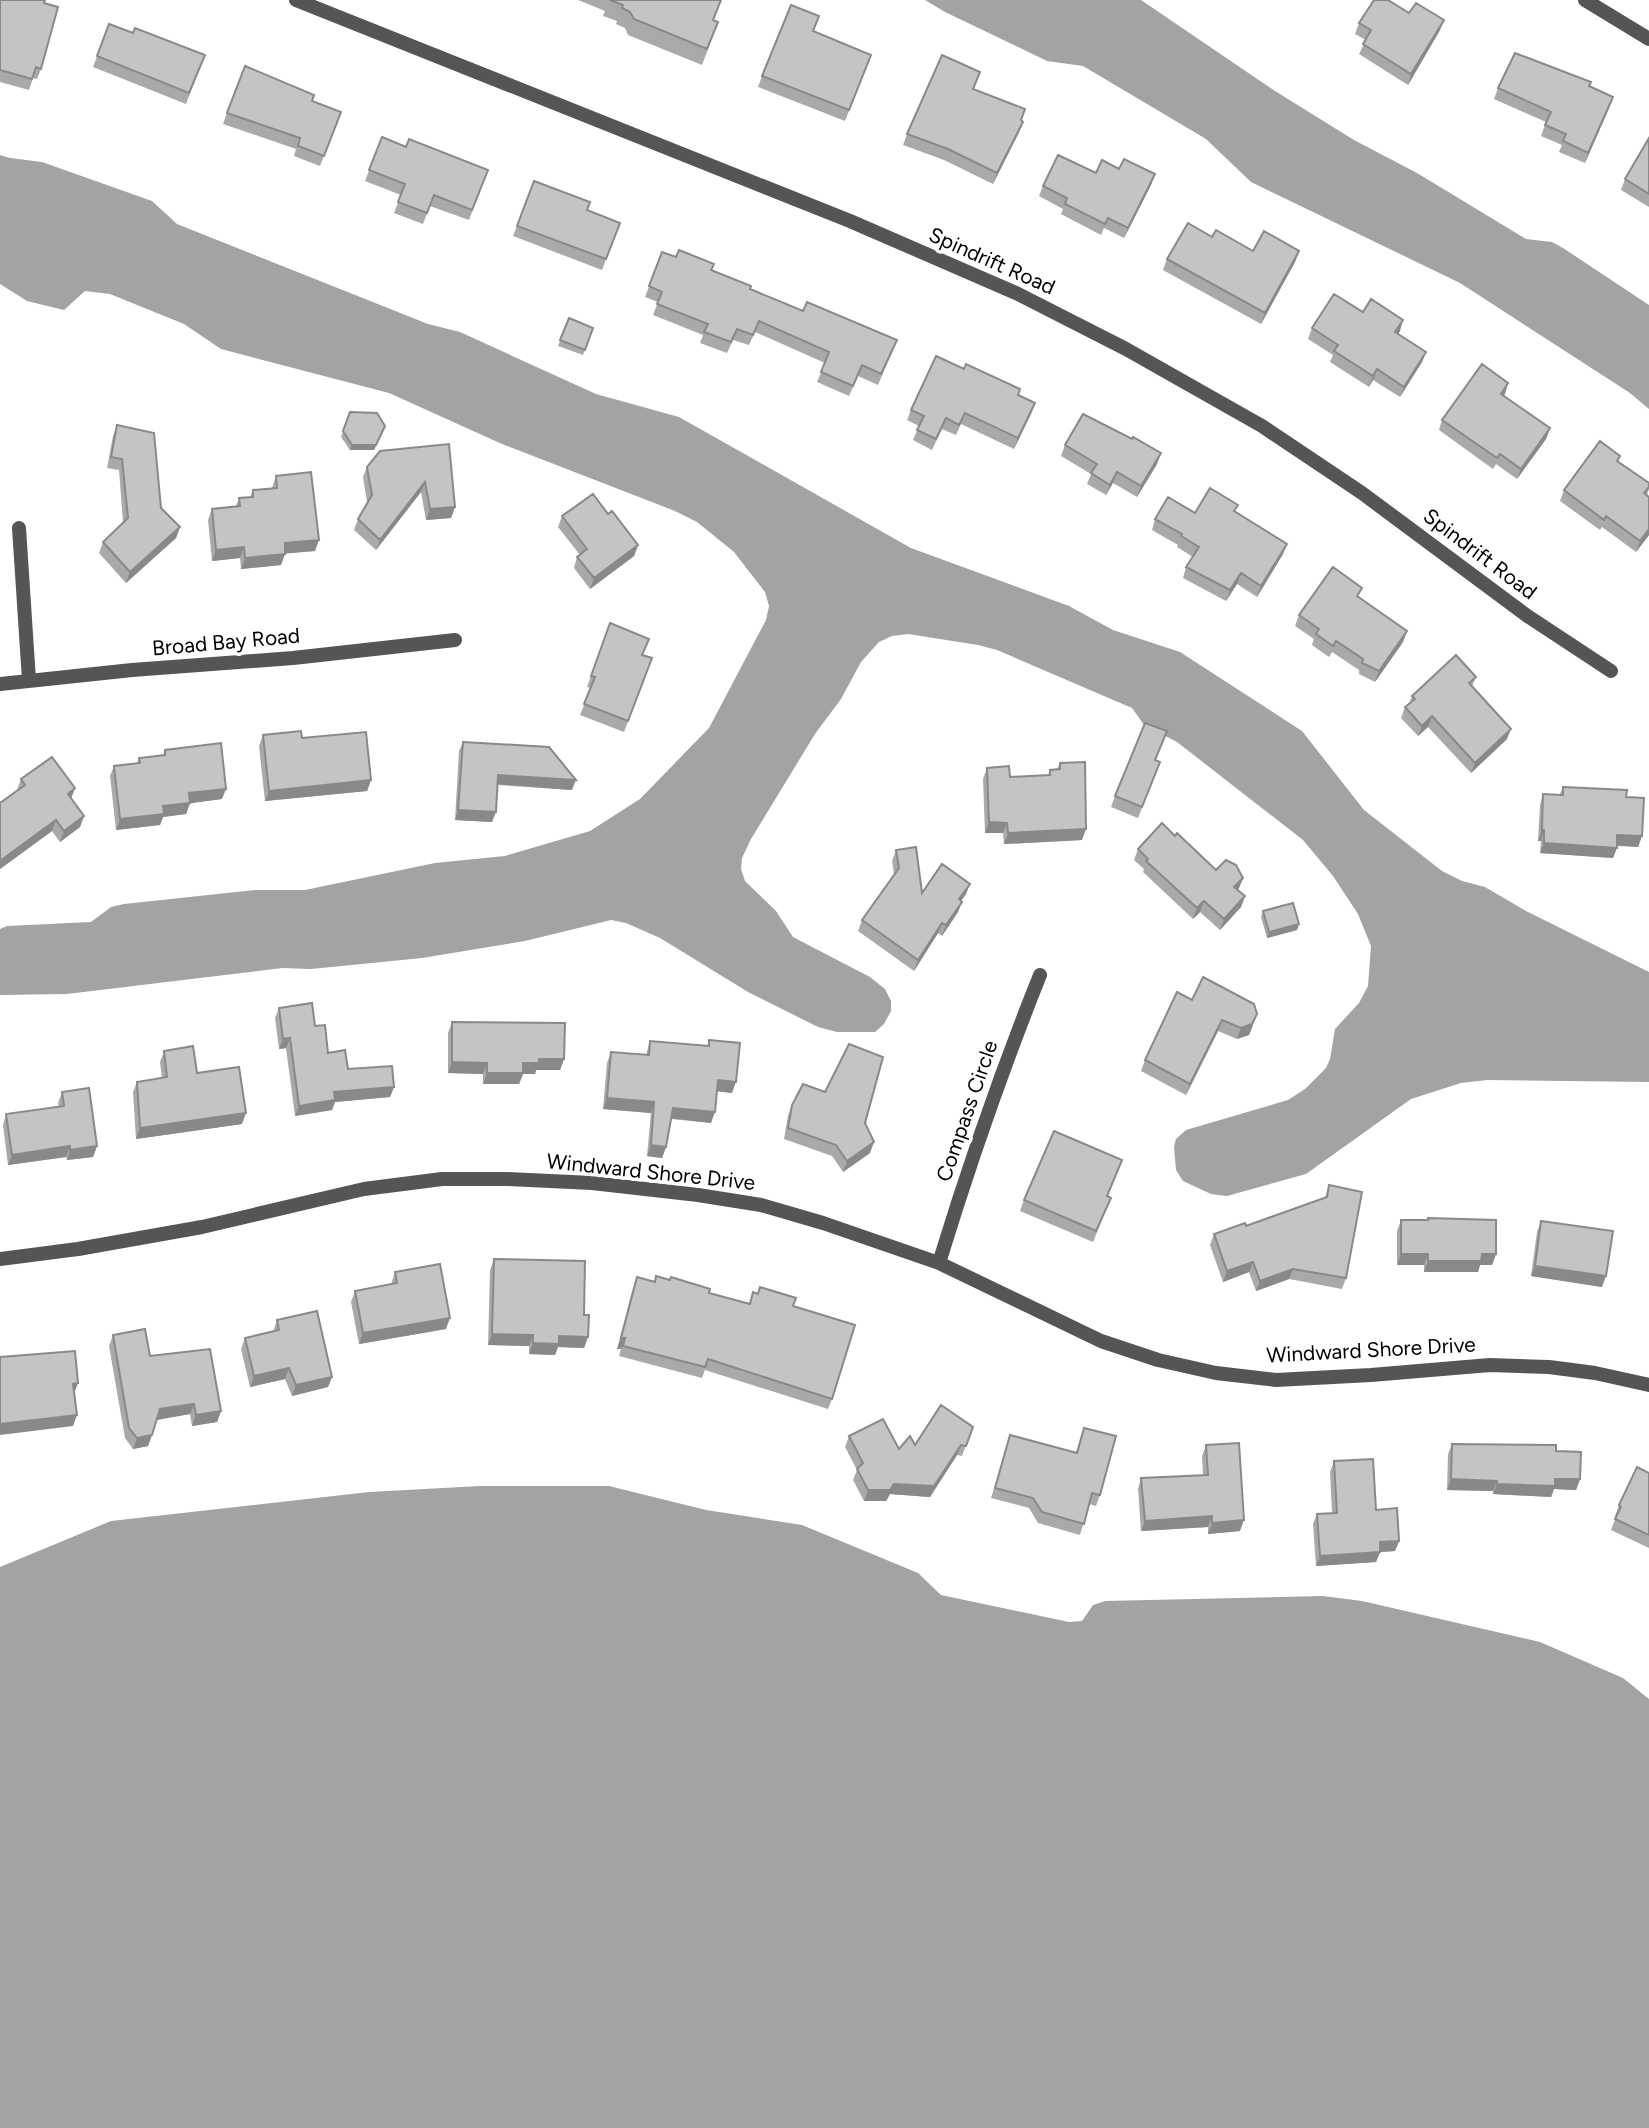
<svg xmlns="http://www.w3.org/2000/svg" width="1649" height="2128" viewBox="0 0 1649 2128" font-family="Figtree,sans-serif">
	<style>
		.water { fill: #a3a3a3 }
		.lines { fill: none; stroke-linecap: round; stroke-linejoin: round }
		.street { stroke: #555; stroke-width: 14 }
		.wall { fill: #a9a9a9 }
		.shaded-wall { fill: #898989 }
		.building { fill: #c4c4c4; stroke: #898989; stroke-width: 2 }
		.labels { text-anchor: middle; stroke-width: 7; stroke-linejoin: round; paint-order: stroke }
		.street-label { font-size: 21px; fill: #000; stroke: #fff }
	</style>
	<rect width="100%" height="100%" fill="#fff"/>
	<path class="water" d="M 925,0 L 1141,0 L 1275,91 L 1354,140 L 1417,173 L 1526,239 L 1552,242 L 1563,248 L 1649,305 L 1649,409 L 1630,393 L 1460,283 L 1251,182 L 1206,139 L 1083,66 L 1047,61 L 945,12 Z
		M 0,155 L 10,158 L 42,162 L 152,201 L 177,224 L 428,324 L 460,332 L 596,394 L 679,417 L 911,548 L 1069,606 L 1113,630 L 1180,652 L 1302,731 L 1364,810 L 1442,871 L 1462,881 L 1485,887 L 1526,911 L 1649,972 L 1649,1082 L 1487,1080 L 1461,1083 L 1411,1099 L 1306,1174 L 1227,1196 L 1211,1194 L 1183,1181 L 1176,1170 L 1174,1147 L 1176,1139 L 1186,1130 L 1288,1100 L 1305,1089 L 1326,1068 L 1330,1059 L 1335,1029 L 1359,1003 L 1368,986 L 1371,946 L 1358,914 L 1333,876 L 1303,840 L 1177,742 L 1144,725 L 1132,708 L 997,650 L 978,645 L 908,634 L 892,636 L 879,642 L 861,662 L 841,699 L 815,734 L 751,839 L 742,858 L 741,869 L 745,881 L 776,911 L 793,937 L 870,977 L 885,989 L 891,1001 L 891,1011 L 884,1024 L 875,1032 L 837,1032 L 818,1027 L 748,992 L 660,938 L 626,923 L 611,920 L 525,941 L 422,958 L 311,969 L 282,968 L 67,994 L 0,995 L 0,929 L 7,926 L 91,922 L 111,907 L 124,904 L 255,890 L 305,890 L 435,863 L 505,856 L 590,831 L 640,799 L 709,728 L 766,620 L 769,606 L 765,592 L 734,552 L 697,522 L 675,511 L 502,444 L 389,393 L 221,349 L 184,324 L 110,294 L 85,291 L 64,310 L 27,301 L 0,284 Z
		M 480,1486 L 609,1486 L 706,1510 L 802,1525 L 918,1573 L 941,1595 L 1069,1622 L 1082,1621 L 1093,1605 L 1105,1601 L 1323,1596 L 1362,1601 L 1540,1642 L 1623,1678 L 1649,1699 L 1649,2128 L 0,2128 L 0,1567 L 111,1521 L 369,1492 Z"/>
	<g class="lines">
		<path class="street" d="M 296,0 L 850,221 L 1016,293 L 1126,349 L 1262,426 L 1362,493 L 1526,615 L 1611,671
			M 1585,0 L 1649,39
			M 19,528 L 29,680
			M 0,684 L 132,670 L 293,658 L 455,640
			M 0,1259 L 78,1249 L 202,1227 L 364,1189 L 442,1179 L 507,1179 L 592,1183 L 698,1195 L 761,1205 L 823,1223 L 939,1263 L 1101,1341 L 1158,1360 L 1216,1373 L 1276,1380 L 1371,1375 L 1490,1365 L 1549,1367 L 1595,1373 L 1649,1385
			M 939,1263 C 969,1165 1002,1070 1040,975"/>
	</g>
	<path class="wall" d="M 0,0 L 44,3 L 41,69 L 37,79 L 33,78 L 29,90 L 0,82 Z
		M 578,0 L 721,0 L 714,20 L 718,22 L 702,65 L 628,35 L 625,28 L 616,24 L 617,21 L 603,16 L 605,11 Z
		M 1409,13 L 1444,20 L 1440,30 L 1408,85 L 1359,54 L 1366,40 L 1355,34 L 1359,23 Z
		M 109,24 L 133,33 L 205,55 L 186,104 L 93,67 Z
		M 813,31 L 871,55 L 845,121 L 758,87 L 762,76 Z
		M 1589,86 L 1609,108 L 1585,163 L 1559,152 L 1562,145 L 1541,136 L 1546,122 L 1494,99 L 1498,88 Z
		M 974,89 L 1021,121 L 1019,132 L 993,184 L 944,160 L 903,145 L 907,134 Z
		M 312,101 L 341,112 L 320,166 L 294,156 L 296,149 L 223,124 L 227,113 Z
		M 382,137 L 406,147 L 488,170 L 469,220 L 430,206 L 423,224 L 394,213 L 401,195 L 365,181 Z
		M 1649,138 L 1649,207 L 1621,190 L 1625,179 Z
		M 1119,169 L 1155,174 L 1151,185 L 1124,238 L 1104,228 L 1101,235 L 1061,214 L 1063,209 L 1039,196 L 1043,186 L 1096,173 Z
		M 587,210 L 620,223 L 602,270 L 513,236 L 517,226 Z
		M 1253,251 L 1299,251 L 1295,262 L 1261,324 L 1163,270 L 1167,259 Z
		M 662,252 L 711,270 L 750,289 L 893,350 L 878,385 L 858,376 L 849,396 L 817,382 L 825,363 L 755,332 L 749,345 L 733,340 L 727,353 L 700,343 L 703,335 L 653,315 L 658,302 L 645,297 Z
		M 1363,312 L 1400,331 L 1398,334 L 1426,352 L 1422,362 L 1400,397 L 1373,380 L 1369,387 L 1330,362 L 1333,355 L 1308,339 L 1312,328 Z
		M 569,318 L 593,328 L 583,355 L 558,346 Z
		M 1505,394 L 1503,396 L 1550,428 L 1546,439 L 1517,479 L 1496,464 L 1493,469 L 1439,430 L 1442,420 Z
		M 1019,395 L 1035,403 L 1014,449 L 961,424 L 956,435 L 942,429 L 932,450 L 913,440 L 919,426 L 907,420 L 911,410 Z
		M 350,412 L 385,426 L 374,450 L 350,450 L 341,437 Z
		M 117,425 L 161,508 L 180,527 L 176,538 L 126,583 L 99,553 L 103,542 L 123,522 L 119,470 L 107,468 L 113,436 Z
		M 449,444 L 455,507 L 451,518 L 426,520 L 421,492 L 376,550 L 354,530 L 358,519 L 367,502 L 363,477 L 367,467 Z
		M 1065,445 L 1157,464 L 1137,497 L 1113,483 L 1106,495 L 1087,484 L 1091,474 L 1061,456 Z
		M 1620,456 L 1618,462 L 1649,483 L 1649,489 L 1647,495 L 1649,497 L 1649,535 L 1636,552 L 1602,527 L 1600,530 L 1560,501 L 1564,490 Z
		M 276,476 L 315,551 L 285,553 L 281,565 L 241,569 L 240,558 L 212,561 L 208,520 L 212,509 L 236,506 L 239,498 L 250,497 L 253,490 L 272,488 Z
		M 1235,512 L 1283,554 L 1257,597 L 1237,584 L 1226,601 L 1183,578 L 1186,567 L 1193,557 L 1177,547 L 1178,545 L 1152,530 L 1155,519 L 1195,513 Z
		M 608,514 L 638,545 L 634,556 L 590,589 L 574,568 L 577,557 L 580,555 L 558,527 L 562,516 Z
		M 1359,597 L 1407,631 L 1403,642 L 1375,682 L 1359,674 L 1359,670 L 1332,652 L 1329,657 L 1312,645 L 1314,639 L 1295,626 L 1299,615 Z
		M 610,623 L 643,655 L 652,658 L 624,732 L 580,715 L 591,688 L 587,687 Z
		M 1476,677 L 1472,686 L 1507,739 L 1471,773 L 1428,727 L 1418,736 L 1401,718 L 1405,707 L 1409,704 L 1412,696 Z
		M 263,735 L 302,738 L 371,780 L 367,791 L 265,801 L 259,746 Z
		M 463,742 L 572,790 L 498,785 L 492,822 L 455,820 L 459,751 Z
		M 165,750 L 222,799 L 190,803 L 186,814 L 163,817 L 160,825 L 116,830 L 110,776 L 114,766 L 137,763 L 139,758 L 163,755 Z
		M 1156,760 L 1160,762 L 1138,818 L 1111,807 L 1115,796 Z
		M 1060,763 L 1082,840 L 1004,844 L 1003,833 L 985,833 L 983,779 L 987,768 L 1010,777 L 1048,775 L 1050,770 L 1057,769 Z
		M 21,779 L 71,799 L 84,816 L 80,827 L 60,842 L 52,831 L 0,869 L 0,803 L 17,790 Z
		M 1563,787 L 1626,797 L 1642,836 L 1638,847 L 1617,846 L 1613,858 L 1540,853 L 1541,841 L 1538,841 L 1540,805 L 1543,794 L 1560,794 Z
		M 1175,836 L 1216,870 L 1243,878 L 1238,890 L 1245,896 L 1241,907 L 1220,930 L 1200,912 L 1193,919 L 1143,872 L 1144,869 L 1134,860 L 1138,849 Z
		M 896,850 L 922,893 L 966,894 L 961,901 L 958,912 L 942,936 L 938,933 L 914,971 L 858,931 L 862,920 L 894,874 L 892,861 Z
		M 1263,911 L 1299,924 L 1297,930 L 1267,938 L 1261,917 Z
		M 1192,1000 L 1253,1025 L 1249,1035 L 1237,1039 L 1218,1031 L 1186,1095 L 1141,1071 L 1145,1060 Z
		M 279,1008 L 315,1026 L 328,1053 L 348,1069 L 394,1087 L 390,1097 L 335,1102 L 332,1110 L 295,1116 L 286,1048 L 279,1049 L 275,1018 Z
		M 452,1022 L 564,1059 L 560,1070 L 536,1070 L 535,1074 L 523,1074 L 519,1084 L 483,1084 L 483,1074 L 448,1073 L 448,1033 Z
		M 709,1040 L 732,1093 L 717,1091 L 711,1123 L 671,1119 L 666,1147 L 662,1158 L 647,1156 L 651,1113 L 603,1109 L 607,1063 L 611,1052 L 646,1055 L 650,1041 L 707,1046 Z
		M 164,1051 L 242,1124 L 136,1139 L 133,1092 L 137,1082 L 162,1078 L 160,1062 Z
		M 62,1092 L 97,1146 L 93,1157 L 67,1160 L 66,1157 L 8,1165 L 3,1125 L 6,1114 L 59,1107 L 58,1103 Z
		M 792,1105 L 865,1123 L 870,1153 L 843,1172 L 832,1156 L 784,1139 L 788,1116 Z
		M 1122,1160 L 1107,1196 L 1111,1198 L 1093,1242 L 1020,1211 L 1024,1200 Z
		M 1329,1185 L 1346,1278 L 1342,1289 L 1289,1279 L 1256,1291 L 1249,1272 L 1223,1282 L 1210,1245 L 1214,1234 L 1257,1222 L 1325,1198 Z
		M 1401,1220 L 1496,1254 L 1492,1265 L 1480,1265 L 1478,1272 L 1424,1272 L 1424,1265 L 1397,1265 L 1397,1231 Z
		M 1541,1221 L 1602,1287 L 1531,1276 L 1537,1232 Z
		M 494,1259 L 584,1315 L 588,1337 L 584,1348 L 558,1347 L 555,1355 L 529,1354 L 529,1346 L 488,1345 L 490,1270 Z
		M 395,1272 L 446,1329 L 359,1344 L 351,1302 L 355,1291 L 391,1284 Z
		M 637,1277 L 709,1293 L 749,1304 L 753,1292 L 793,1306 L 832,1399 L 828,1409 L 705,1370 L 702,1378 L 619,1356 L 621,1349 L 617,1349 L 633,1288 Z
		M 277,1320 L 332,1377 L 328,1387 L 292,1396 L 285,1379 L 250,1387 L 241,1349 L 245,1338 L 273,1332 Z
		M 113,1335 L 150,1356 L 221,1411 L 217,1422 L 192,1426 L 190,1414 L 157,1420 L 148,1446 L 133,1449 L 125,1438 L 109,1346 Z
		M 973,1427 L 962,1456 L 957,1455 L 930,1497 L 890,1494 L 886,1501 L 864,1501 L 853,1480 L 857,1470 L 845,1447 L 849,1436 L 899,1449 Z
		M 1084,1428 L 1100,1495 L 1096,1506 L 1089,1504 L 1080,1535 L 1038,1523 L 1029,1508 L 991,1498 L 1010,1435 L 1076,1453 Z
		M 1452,1444 L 1556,1451 L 1580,1479 L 1576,1490 L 1554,1489 L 1551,1497 L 1493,1494 L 1493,1491 L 1447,1490 L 1448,1454 Z
		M 1206,1445 L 1240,1531 L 1208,1534 L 1208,1527 L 1141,1531 L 1138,1489 L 1141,1478 L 1203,1476 L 1202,1456 Z
		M 1334,1461 L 1376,1510 L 1399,1541 L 1395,1551 L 1380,1552 L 1376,1562 L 1316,1566 L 1313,1524 L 1317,1514 L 1332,1513 L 1330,1472 Z
		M 1649,1473 L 1649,1548 L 1611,1530 L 1616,1517 L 1615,1516 L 1619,1505 Z"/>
	<path class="shaded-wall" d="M 1444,20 L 1440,30 L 1408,85 L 1411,74 Z
		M 1613,97 L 1609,108 L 1585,163 L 1588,153 Z
		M 1023,122 L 1019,132 L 993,184 L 997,173 Z
		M 1155,174 L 1151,185 L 1124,238 L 1128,228 Z
		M 1299,251 L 1295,262 L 1261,324 L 1265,313 Z
		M 1403,320 L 1400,331 L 1391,343 L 1395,332 Z
		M 1426,352 L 1422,362 L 1400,397 L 1404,387 Z
		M 1377,369 L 1373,380 L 1369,387 L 1373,376 Z
		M 1508,383 L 1505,394 L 1497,405 L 1501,394 Z
		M 1035,403 L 1031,414 L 1014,449 L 1018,438 Z
		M 385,426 L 374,450 L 350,450 L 352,445 Z
		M 1550,428 L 1546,439 L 1517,479 L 1521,469 Z
		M 1161,453 L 1157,464 L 1137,497 L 1141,486 Z
		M 1117,472 L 1113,483 L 1106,495 L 1110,485 Z
		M 425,482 L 421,492 L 376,550 L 380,540 Z
		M 455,507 L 451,518 L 426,520 L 430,509 Z
		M 180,527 L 176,538 L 126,583 L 130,572 Z
		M 1649,529 L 1649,535 L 1636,552 L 1640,541 Z
		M 319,540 L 315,551 L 281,554 L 285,543 Z
		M 1287,544 L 1283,554 L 1257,597 L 1261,586 Z
		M 638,545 L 634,556 L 590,589 L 594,578 Z
		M 244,547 L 240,558 L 212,561 L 216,550 Z
		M 285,554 L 281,565 L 241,569 L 245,558 Z
		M 1241,573 L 1237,584 L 1226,601 L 1230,590 Z
		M 1407,631 L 1403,642 L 1375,682 L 1379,671 Z
		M 1432,716 L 1428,727 L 1418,736 L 1422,726 Z
		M 1511,729 L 1507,739 L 1471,773 L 1475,763 Z
		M 498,775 L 576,780 L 572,790 L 495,784 Z
		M 371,780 L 367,791 L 265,801 L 269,791 Z
		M 75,788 L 71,799 L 68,794 Z
		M 226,789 L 222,799 L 185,804 L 189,793 Z
		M 190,803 L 186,814 L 163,817 L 160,825 L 116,830 L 120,819 L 163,806 Z
		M 458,810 L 496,812 L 492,822 L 455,820 Z
		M 84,816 L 80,827 L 60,842 L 64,831 Z
		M 56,820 L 52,831 L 0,869 L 0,861 Z
		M 989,822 L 1007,823 L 1003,833 L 985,833 Z
		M 1086,829 L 1082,840 L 1004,844 L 1008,833 Z
		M 1542,830 L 1544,830 L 1541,841 L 1538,841 Z
		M 1617,835 L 1642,836 L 1638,847 L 1614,845 Z
		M 1544,843 L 1617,848 L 1613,858 L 1540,853 Z
		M 1243,878 L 1239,888 L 1231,897 L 1234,887 Z
		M 970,884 L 966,894 L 955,910 L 959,899 Z
		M 1245,896 L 1241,907 L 1220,930 L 1224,919 Z
		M 1204,901 L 1200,912 L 1193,919 L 1197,908 Z
		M 962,902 L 958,912 L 942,936 L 946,925 Z
		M 942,923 L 938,933 L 914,971 L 918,960 Z
		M 1299,924 L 1297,930 L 1267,938 L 1269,932 Z
		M 1257,1014 L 1249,1035 L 1237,1039 L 1241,1028 Z
		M 1222,1020 L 1218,1031 L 1186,1095 L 1190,1084 Z
		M 290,1038 L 286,1048 L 279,1049 L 283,1039 Z
		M 539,1059 L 564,1059 L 560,1070 L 536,1070 L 535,1074 L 523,1074 L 519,1084 L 483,1084 L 487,1073 Z
		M 452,1062 L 487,1063 L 483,1074 L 448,1073 Z
		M 718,1080 L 736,1082 L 732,1093 L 714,1091 Z
		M 394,1087 L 390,1097 L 335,1102 L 332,1110 L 295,1116 L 299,1106 L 334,1092 Z
		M 607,1098 L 654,1102 L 651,1113 L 603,1109 Z
		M 673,1108 L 715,1112 L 711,1123 L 669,1118 Z
		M 246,1113 L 242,1124 L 136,1139 L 140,1128 Z
		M 874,1142 L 870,1153 L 843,1172 L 847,1161 Z
		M 651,1145 L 666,1147 L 662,1158 L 647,1156 Z
		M 70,1146 L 66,1157 L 8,1165 L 12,1155 Z
		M 97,1146 L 93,1157 L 67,1160 L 70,1150 Z
		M 1401,1254 L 1428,1254 L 1424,1265 L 1397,1265 Z
		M 1482,1254 L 1496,1254 L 1492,1265 L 1480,1265 L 1478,1272 L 1424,1272 L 1428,1261 Z
		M 1253,1262 L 1249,1272 L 1223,1282 L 1227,1271 Z
		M 1535,1266 L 1606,1276 L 1602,1287 L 1531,1276 Z
		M 1293,1269 L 1289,1279 L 1256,1291 L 1260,1281 Z
		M 450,1318 L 446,1329 L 359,1344 L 363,1333 Z
		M 492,1334 L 533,1335 L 529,1346 L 488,1345 Z
		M 559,1336 L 588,1337 L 584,1348 L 558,1347 L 555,1355 L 529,1354 L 533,1343 Z
		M 621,1338 L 625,1338 L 621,1349 L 617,1349 Z
		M 289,1368 L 285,1379 L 250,1387 L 254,1376 Z
		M 332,1377 L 328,1387 L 292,1396 L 296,1385 Z
		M 78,1383 L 74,1394 L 73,1384 Z
		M 194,1404 L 190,1414 L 156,1420 L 160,1409 Z
		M 221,1411 L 217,1422 L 192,1426 L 196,1415 Z
		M 77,1415 L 73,1426 L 0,1435 L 0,1424 Z
		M 152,1435 L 148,1446 L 133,1449 L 137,1438 Z
		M 961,1445 L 957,1455 L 930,1497 L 890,1494 L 886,1501 L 864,1501 L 868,1490 L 894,1484 Z
		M 1451,1479 L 1497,1481 L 1493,1491 L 1447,1490 Z
		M 1555,1479 L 1580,1479 L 1576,1490 L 1554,1489 L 1551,1497 L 1493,1494 L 1497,1484 Z
		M 1212,1516 L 1208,1527 L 1141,1531 L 1145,1521 Z
		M 1244,1520 L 1240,1531 L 1208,1534 L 1212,1523 Z
		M 1399,1541 L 1395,1551 L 1380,1552 L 1376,1562 L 1316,1566 L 1320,1556 L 1380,1542 Z"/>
	<path class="building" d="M 0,0 L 45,0 L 44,3 L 58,7 L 41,69 L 36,67 L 32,79 L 0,70 Z
		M 610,0 L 721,0 L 713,20 L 718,22 L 707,49 L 634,19 L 630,12 L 622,8 L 623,5 Z
		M 1374,0 L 1388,0 L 1409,13 L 1416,3 L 1444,20 L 1411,74 L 1363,44 L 1371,30 L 1359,23 Z
		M 791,5 L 819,16 L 813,31 L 871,55 L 849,110 L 762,76 Z
		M 109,24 L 133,33 L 135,28 L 205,55 L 189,93 L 97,56 Z
		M 1515,53 L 1591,82 L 1589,86 L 1613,97 L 1588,153 L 1563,141 L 1566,134 L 1545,125 L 1551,112 L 1498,88 Z
		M 942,55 L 980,72 L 973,89 L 1025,109 L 1021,120 L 1023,122 L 997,173 L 948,149 L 907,134 Z
		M 245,66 L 314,95 L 312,101 L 341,112 L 324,156 L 298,146 L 300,138 L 227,113 Z
		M 382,137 L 406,147 L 409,139 L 488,170 L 472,210 L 434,195 L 427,213 L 398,202 L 405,184 L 369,170 Z
		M 1649,138 L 1649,194 L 1625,179 Z
		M 1058,155 L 1096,173 L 1102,160 L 1119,169 L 1124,159 L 1155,174 L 1128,228 L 1108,218 L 1105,224 L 1065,204 L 1067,198 L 1043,186 Z
		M 534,181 L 590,202 L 587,210 L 620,223 L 606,259 L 517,226 Z
		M 1188,223 L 1212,237 L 1216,230 L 1253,251 L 1264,231 L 1299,251 L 1265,313 L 1167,259 Z
		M 679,250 L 714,264 L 711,270 L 751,286 L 750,289 L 803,311 L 807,302 L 897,340 L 881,374 L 862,365 L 853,386 L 821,372 L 829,352 L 759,321 L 753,335 L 737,329 L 731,342 L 704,332 L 708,324 L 657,304 L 662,292 L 649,286 L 662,252 L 676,257 Z
		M 1334,294 L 1363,312 L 1371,299 L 1403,320 L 1395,332 L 1426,352 L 1404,387 L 1377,369 L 1373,376 L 1334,351 L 1338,345 L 1312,328 Z
		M 569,318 L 593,328 L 585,350 L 560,340 Z
		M 936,356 L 964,369 L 966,364 L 1020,389 L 1018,395 L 1035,403 L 1018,438 L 965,413 L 959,425 L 946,418 L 936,439 L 917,430 L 924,416 L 911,410 Z
		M 1482,364 L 1508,383 L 1501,394 L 1550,428 L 1521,469 L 1500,454 L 1497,458 L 1442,420 Z
		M 350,412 L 377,413 L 385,426 L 376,445 L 352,445 L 343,431 Z
		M 1083,414 L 1132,439 L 1133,437 L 1161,453 L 1141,486 L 1117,472 L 1110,485 L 1091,473 L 1097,464 L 1065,445 Z
		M 117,425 L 154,433 L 161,508 L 180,527 L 130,572 L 103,542 L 128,518 L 122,459 L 111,457 Z
		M 1600,441 L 1620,456 L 1617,461 L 1649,483 L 1649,487 L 1644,493 L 1649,497 L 1649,529 L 1640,541 L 1606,516 L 1604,520 L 1564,490 Z
		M 449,444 L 455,507 L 430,509 L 425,482 L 380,540 L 358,519 L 372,495 L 367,467 L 380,451 Z
		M 311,472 L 319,540 L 285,543 L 285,554 L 245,558 L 244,547 L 216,550 L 212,509 L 240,506 L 239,498 L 253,497 L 253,490 L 277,488 L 276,476 Z
		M 1210,488 L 1238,505 L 1234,511 L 1287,544 L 1261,586 L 1241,573 L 1230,590 L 1186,567 L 1199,547 L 1181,536 L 1182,534 L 1155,519 L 1168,497 L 1195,513 Z
		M 593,494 L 608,514 L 612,511 L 638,545 L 594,578 L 577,557 L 587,549 L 562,516 Z
		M 1333,567 L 1362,588 L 1357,596 L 1407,631 L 1379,671 L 1362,663 L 1363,659 L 1336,641 L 1333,646 L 1316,634 L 1319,629 L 1299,615 Z
		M 610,623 L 649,639 L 642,655 L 652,658 L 628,721 L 584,704 L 595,677 L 591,676 Z
		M 1456,655 L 1476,677 L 1469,683 L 1511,729 L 1475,763 L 1432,716 L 1422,726 L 1405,707 L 1415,699 L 1412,696 Z
		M 1145,723 L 1167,731 L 1155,760 L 1160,762 L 1142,807 L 1115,796 Z
		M 301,731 L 302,738 L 366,732 L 371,780 L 269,791 L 263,735 Z
		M 463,742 L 549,747 L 576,780 L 498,775 L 496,812 L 458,810 Z
		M 221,743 L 226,789 L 189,793 L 190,803 L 163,806 L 164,814 L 120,819 L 114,766 L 140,763 L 139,758 L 165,755 L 165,750 Z
		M 52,757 L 75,788 L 68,794 L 84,816 L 64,831 L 56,820 L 0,861 L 0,803 L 25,785 L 21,779 Z
		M 1085,762 L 1086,829 L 1008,833 L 1007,823 L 989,822 L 987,768 L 1009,766 L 1010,777 L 1050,775 L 1050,770 L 1060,769 L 1060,763 Z
		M 1563,787 L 1627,790 L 1626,797 L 1644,798 L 1642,836 L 1617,835 L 1617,848 L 1544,843 L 1544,830 L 1542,830 L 1543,794 L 1563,795 Z
		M 1162,823 L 1175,836 L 1177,833 L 1216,870 L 1226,860 L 1236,865 L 1243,878 L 1234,887 L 1245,896 L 1224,919 L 1204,901 L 1197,908 L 1146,861 L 1148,859 L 1138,849 Z
		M 916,847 L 922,893 L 942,864 L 970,884 L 959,899 L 962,902 L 946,925 L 942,923 L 918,960 L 862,920 L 899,868 L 896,850 Z
		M 1293,903 L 1299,924 L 1269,932 L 1263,911 Z
		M 1203,977 L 1254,1004 L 1257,1014 L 1252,1024 L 1241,1028 L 1222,1020 L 1190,1084 L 1145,1060 L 1177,992 L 1192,1000 Z
		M 312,1003 L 315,1026 L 325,1025 L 328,1053 L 345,1050 L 348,1069 L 392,1066 L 394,1087 L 334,1092 L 335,1100 L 299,1106 L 290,1038 L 283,1039 L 279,1008 Z
		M 452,1022 L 565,1023 L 564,1059 L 539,1059 L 539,1063 L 523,1063 L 523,1073 L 487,1073 L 487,1063 L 452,1062 Z
		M 709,1040 L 740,1043 L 736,1082 L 718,1080 L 715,1112 L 673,1108 L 666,1147 L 651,1145 L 654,1102 L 607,1098 L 611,1052 L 649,1055 L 650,1041 L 709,1046 Z
		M 849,1044 L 883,1057 L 865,1123 L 874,1142 L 847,1161 L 836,1145 L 788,1128 L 792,1105 L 803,1084 L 825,1092 Z
		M 193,1046 L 197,1073 L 239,1067 L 246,1113 L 140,1128 L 137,1082 L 167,1077 L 164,1051 Z
		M 89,1088 L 97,1146 L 70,1150 L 70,1146 L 12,1155 L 6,1114 L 64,1106 L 62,1092 Z
		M 1054,1131 L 1122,1160 L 1107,1196 L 1111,1198 L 1096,1231 L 1024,1200 Z
		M 1329,1185 L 1362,1192 L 1346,1278 L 1293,1269 L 1260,1281 L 1253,1262 L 1227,1271 L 1214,1234 L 1245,1223 L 1246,1226 L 1257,1222 L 1327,1197 Z
		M 1428,1218 L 1496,1220 L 1496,1254 L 1482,1254 L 1481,1261 L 1428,1261 L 1428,1254 L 1401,1254 L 1401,1220 L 1428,1220 Z
		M 1541,1221 L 1613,1231 L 1606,1276 L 1535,1266 Z
		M 494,1259 L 585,1261 L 584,1315 L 589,1315 L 588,1337 L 559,1336 L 559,1344 L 533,1343 L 533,1335 L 492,1334 Z
		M 440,1264 L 450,1318 L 363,1333 L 355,1291 L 397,1283 L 395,1272 Z
		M 656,1276 L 670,1280 L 671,1277 L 710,1289 L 709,1293 L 750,1304 L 753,1292 L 758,1294 L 760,1287 L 796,1298 L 793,1306 L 855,1325 L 832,1399 L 708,1359 L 705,1367 L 623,1346 L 625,1338 L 621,1338 L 637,1277 L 655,1282 Z
		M 317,1311 L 332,1377 L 296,1385 L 289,1368 L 254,1376 L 245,1338 L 279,1330 L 277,1320 Z
		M 145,1329 L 150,1356 L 210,1349 L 221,1411 L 196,1415 L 194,1404 L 160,1409 L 152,1435 L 137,1438 L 129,1428 L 113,1335 Z
		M 75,1351 L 78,1383 L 73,1384 L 77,1415 L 0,1424 L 0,1357 Z
		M 941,1405 L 973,1427 L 966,1446 L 961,1445 L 934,1486 L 894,1484 L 890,1490 L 868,1490 L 857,1469 L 863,1463 L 849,1436 L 883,1419 L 899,1449 L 910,1436 L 915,1445 Z
		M 1084,1428 L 1116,1436 L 1100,1495 L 1092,1493 L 1084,1524 L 1042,1512 L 1033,1498 L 995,1488 L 1010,1435 L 1077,1453 Z
		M 1239,1443 L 1244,1520 L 1212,1523 L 1212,1516 L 1145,1521 L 1141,1478 L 1208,1475 L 1206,1445 Z
		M 1452,1444 L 1556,1445 L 1556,1451 L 1581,1452 L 1580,1479 L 1555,1479 L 1555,1486 L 1497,1484 L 1497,1481 L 1451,1479 Z
		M 1373,1459 L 1376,1510 L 1397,1508 L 1399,1541 L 1380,1542 L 1380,1552 L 1320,1556 L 1317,1514 L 1337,1513 L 1334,1461 Z
		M 1637,1467 L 1649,1473 L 1649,1535 L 1615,1519 L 1621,1507 L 1619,1505 Z"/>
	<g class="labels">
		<g class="street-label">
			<text transform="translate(992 261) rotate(24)" y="7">Spindrift Road</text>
			<text transform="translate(1480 554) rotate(37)" y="7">Spindrift Road</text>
			<text transform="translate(226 642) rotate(-5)" y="7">Broad Bay Road</text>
			<text transform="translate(967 1111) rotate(-71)" y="7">Compass Circle</text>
			<text transform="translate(651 1172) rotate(6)" y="7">Windward Shore Drive</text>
			<text transform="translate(1371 1350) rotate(-3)" y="7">Windward Shore Drive</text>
		</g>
	</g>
</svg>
